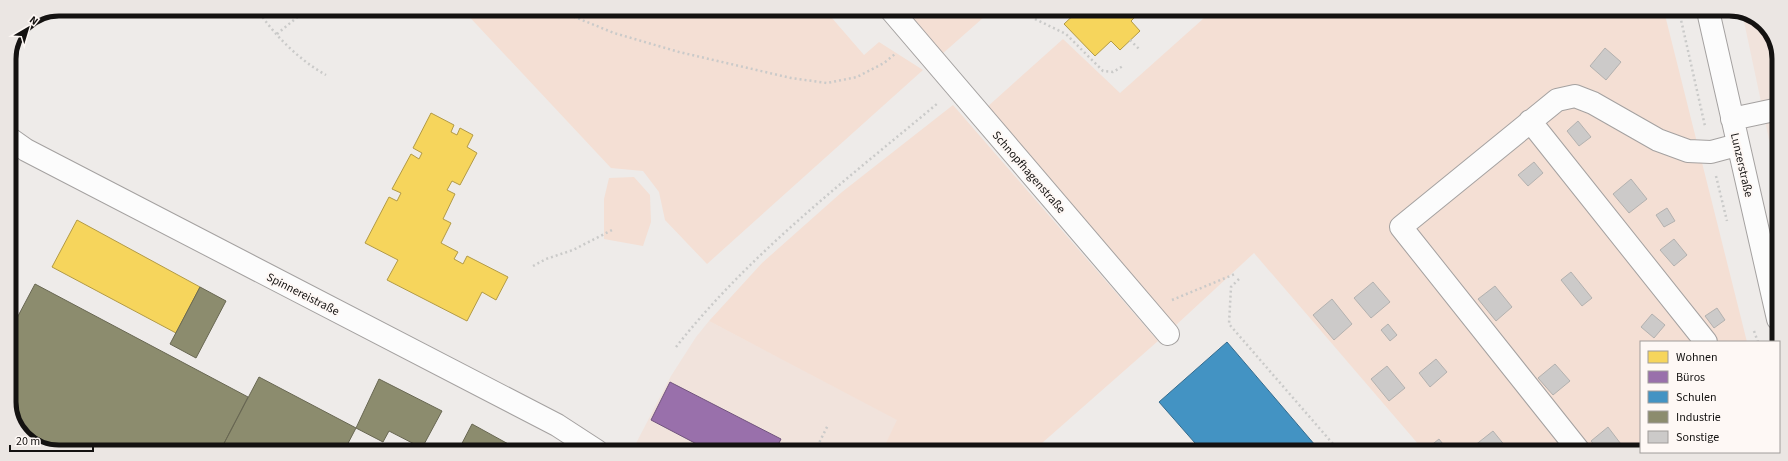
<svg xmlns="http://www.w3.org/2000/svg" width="1788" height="461" viewBox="0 0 1788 461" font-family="'Source Sans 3',sans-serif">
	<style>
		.commercial { fill: #f1e3dc }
		.green { fill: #f4dfd4 }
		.homes { fill: #f6d55c; stroke: #b29a46 }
		.offices { fill: #9970ab; stroke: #71547d }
		.schools { fill: #4393c3; stroke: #356c8e }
		.industry { fill: #8c8c6e; stroke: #686752 }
		.building { fill: #cccac9; stroke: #b3b1af }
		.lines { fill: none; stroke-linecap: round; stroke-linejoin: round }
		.minor-casing { stroke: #a4a1a0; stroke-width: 24 }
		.path { stroke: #cacac9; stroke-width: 2.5; stroke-dasharray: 2 3; stroke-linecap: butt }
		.minor { stroke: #fcfcfc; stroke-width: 22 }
		.labels { text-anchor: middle; stroke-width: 4; stroke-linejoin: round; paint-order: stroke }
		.street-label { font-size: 12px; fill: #141211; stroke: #fef8f5 }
		.rim { fill: none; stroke: #141211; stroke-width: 5 }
	</style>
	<rect width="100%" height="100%" fill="#eeebe9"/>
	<path class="commercial" d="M 1742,12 L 1744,12 L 1767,26 L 1779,55 L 1778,182 Z
		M 709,321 L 898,420 L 884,447 L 892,451 L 632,451 L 671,376 L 696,337 Z"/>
	<path class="green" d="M 462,9 L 825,10 L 864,55 L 879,42 L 923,70 L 707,264 L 665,220 L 659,192 L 643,171 L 611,168 Z
		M 903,10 L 992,10 L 941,55 Z
		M 1213,10 L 1664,11 L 1747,342 L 1641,342 L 1641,452 L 1425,452 L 1254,253 L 1175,326 L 986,108 L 1063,39 L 1120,93 Z
		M 953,105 L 1158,341 L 1033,451 L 892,451 L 884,447 L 897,420 L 709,321 L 762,263 L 842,192 Z
		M 634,177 L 650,195 L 651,222 L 643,246 L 604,239 L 604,199 L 609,178 Z"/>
	<path class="homes" d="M 1079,10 L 1142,10 L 1131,21 L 1140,31 L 1120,50 L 1111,41 L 1095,56 L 1064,24 Z
		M 431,113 L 454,125 L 451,132 L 457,135 L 460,128 L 473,135 L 467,147 L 477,153 L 460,185 L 452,181 L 447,190 L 455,194 L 443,219 L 451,223 L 441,243 L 458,252 L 454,259 L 463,264 L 467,256 L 508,277 L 496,300 L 482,292 L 467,321 L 387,280 L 398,260 L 365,243 L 389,197 L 397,201 L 401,193 L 392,189 L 411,154 L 419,159 L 422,153 L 413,148 Z
		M 77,220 L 200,287 L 176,333 L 52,267 Z"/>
	<path class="offices" d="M 670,382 L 781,439 L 778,445 L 790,451 L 710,451 L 651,420 Z"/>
	<path class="schools" d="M 1227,342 L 1233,349 L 1321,452 L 1202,451 L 1159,402 Z"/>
	<path class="industry" d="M 35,284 L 248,397 L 220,451 L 46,450 L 21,435 L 9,406 L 9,333 Z
		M 200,287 L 226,301 L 196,358 L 170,344 Z
		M 259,377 L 356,428 L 344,451 L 220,451 Z
		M 379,379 L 442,411 L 422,448 L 389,431 L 383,442 L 356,428 Z
		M 472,424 L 521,451 L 458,451 Z"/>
	<path class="building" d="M 1605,48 L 1621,62 L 1606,80 L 1590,66 Z
		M 1578,121 L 1591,137 L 1579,146 L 1567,131 Z
		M 1534,162 L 1543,173 L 1528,186 L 1518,175 Z
		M 1631,179 L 1647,199 L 1629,213 L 1613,194 Z
		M 1667,208 L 1675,221 L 1664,227 L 1656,215 Z
		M 1674,239 L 1687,255 L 1674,266 L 1660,250 Z
		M 1571,272 L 1592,298 L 1582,306 L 1561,280 Z
		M 1373,282 L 1390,302 L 1371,318 L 1354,298 Z
		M 1495,286 L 1512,307 L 1496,321 L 1478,299 Z
		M 1332,299 L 1352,324 L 1334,340 L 1313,315 Z
		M 1717,308 L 1725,320 L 1714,328 L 1705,316 Z
		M 1652,314 L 1665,325 L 1654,338 L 1641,327 Z
		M 1388,324 L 1397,335 L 1390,341 L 1381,330 Z
		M 1436,359 L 1447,372 L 1430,387 L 1419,373 Z
		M 1555,364 L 1570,381 L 1553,395 L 1538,378 Z
		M 1387,366 L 1405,388 L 1389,401 L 1371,379 Z
		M 1608,427 L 1627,452 L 1600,452 L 1591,441 Z
		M 1493,431 L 1510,452 L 1479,452 L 1474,446 Z
		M 1439,439 L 1446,448 L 1441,452 L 1433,452 L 1429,447 Z"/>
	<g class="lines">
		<g class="minor-casing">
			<path id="minor" d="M 891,10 L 1168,334
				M 1708,11 L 1778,319
				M 1732,119 L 1779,109
				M 1530,121 L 1706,342
				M 9,138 L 26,150 L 557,425 L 597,451
				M 1580,452 L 1401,227 L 1557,100 L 1575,96 L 1593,103 L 1658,140 L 1688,151 L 1711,152 L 1737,145"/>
		</g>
		<path class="path" d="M 257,9 C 274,35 299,60 326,75
			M 555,9 L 614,33 L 679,52 L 791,78 L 827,83 L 857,77 L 884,63 L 895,54
			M 1679,11 L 1705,126
			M 1035,19 L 1066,34 L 1103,71 L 1113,72 L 1123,66
			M 277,34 L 307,9
			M 1130,40 L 1140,50
			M 1716,176 L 1727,221
			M 533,266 L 546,259 L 573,250 L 614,229
			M 1239,279 L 1231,287 L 1229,324 L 1340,452
			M 1172,300 L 1235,274
			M 1754,331 L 1758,342
			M 676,347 C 750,253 846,180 938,103
			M 815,451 L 828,425"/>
		<use href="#minor" class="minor"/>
	</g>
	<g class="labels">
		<g class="street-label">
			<text transform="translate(1742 165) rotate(77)" y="4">Lunzerstraße</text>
			<text transform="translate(1029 172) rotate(49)" y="4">Schnopfhagenstraße</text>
			<text transform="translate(303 294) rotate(27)" y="4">Spinnereistraße</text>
		</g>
	</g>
	<path d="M0 0H1788V461H0ZM59 16H1729A43 43 0 0 1 1772 59V402A43 43 0 0 1 1729 445H59A43 43 0 0 1 16 402V59A43 43 0 0 1 59 16Z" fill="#ebe6e3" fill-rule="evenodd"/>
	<path class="rim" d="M59 16H1729A43 43 0 0 1 1772 59V402A43 43 0 0 1 1729 445H59A43 43 0 0 1 16 402V59A43 43 0 0 1 59 16Z"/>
	<rect x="1640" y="341" width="140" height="112" fill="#fef8f5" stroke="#a09c9a"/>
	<rect x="1648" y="351" width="20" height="12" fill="#f6d55c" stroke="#a09c9a"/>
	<text x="1676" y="361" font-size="12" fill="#141211">Wohnen</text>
	<rect x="1648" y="371" width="20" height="12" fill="#9970ab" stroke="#a09c9a"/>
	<text x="1676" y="381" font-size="12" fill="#141211">Büros</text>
	<rect x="1648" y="391" width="20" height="12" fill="#4393c3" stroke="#a09c9a"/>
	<text x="1676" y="401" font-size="12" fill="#141211">Schulen</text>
	<rect x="1648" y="411" width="20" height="12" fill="#8c8c6e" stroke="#a09c9a"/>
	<text x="1676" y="421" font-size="12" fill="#141211">Industrie</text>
	<rect x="1648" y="431" width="20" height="12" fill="#cccac9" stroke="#a09c9a"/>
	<text x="1676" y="441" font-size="12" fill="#141211">Sonstige</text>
	<g transform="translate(28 28) rotate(38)" stroke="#fef8f5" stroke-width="3" paint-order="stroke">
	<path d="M0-3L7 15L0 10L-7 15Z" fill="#141211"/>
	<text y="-6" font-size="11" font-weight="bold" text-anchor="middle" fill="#141211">N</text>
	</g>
	<path d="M10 445v6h83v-6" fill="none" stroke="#141211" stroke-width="2"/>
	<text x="16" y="445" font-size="12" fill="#141211" stroke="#fef8f5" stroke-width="3" paint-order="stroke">20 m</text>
</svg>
